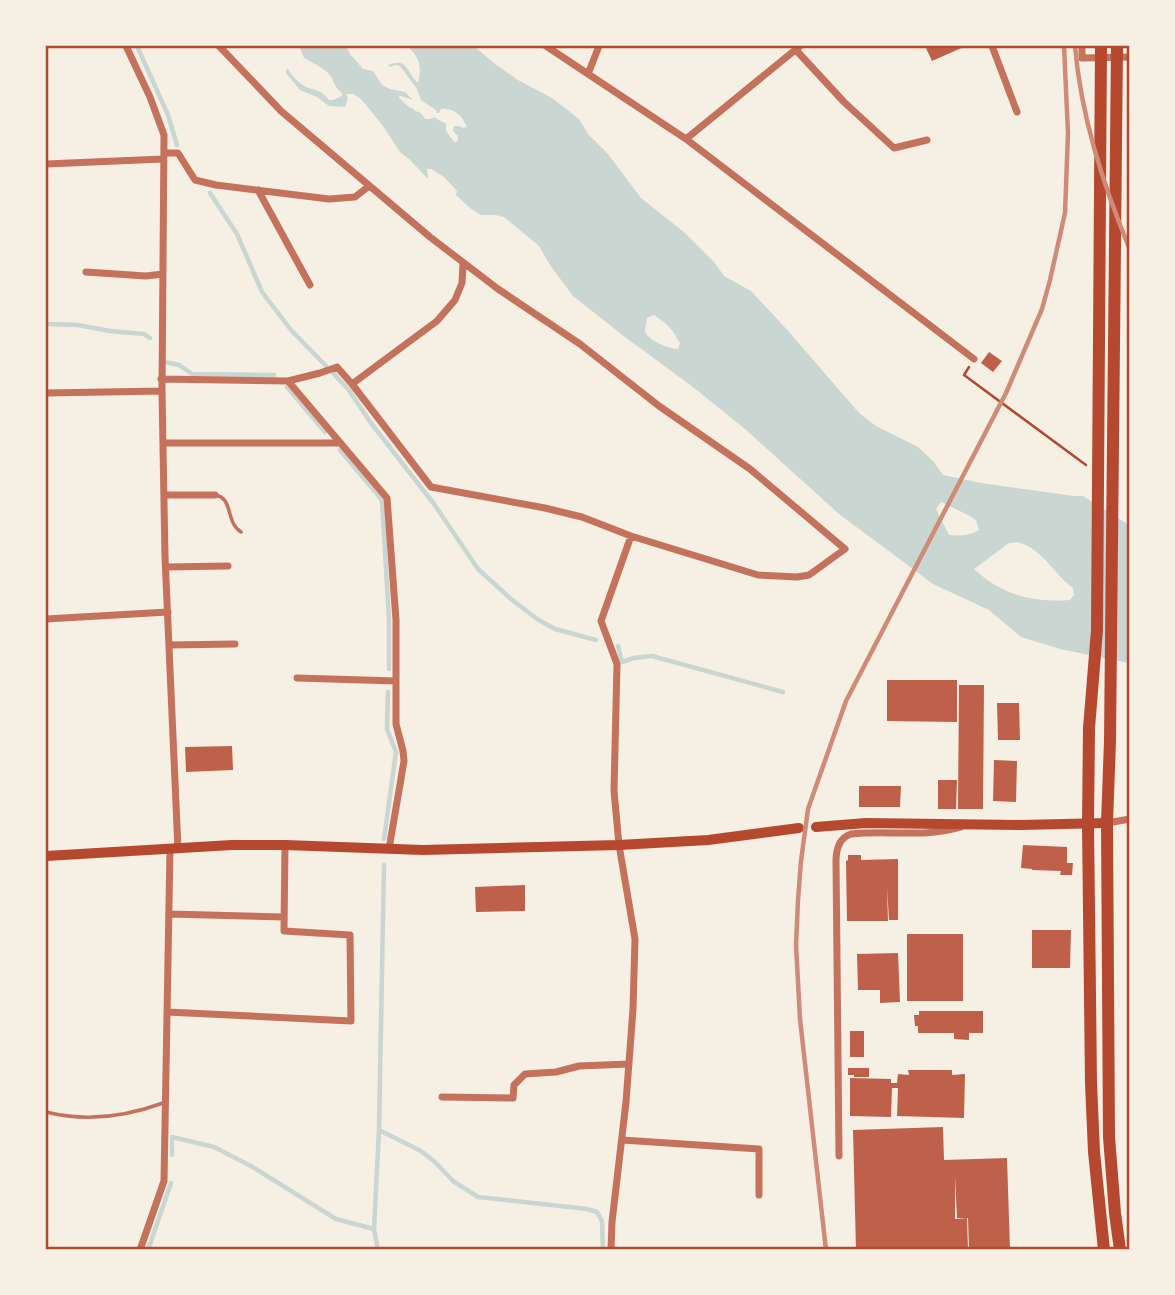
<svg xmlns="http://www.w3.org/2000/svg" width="1175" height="1295" viewBox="0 0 1175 1295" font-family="'Space Grotesk',sans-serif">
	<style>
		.water { fill: #c9d6d2; fill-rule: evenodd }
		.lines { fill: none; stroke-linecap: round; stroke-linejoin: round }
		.stream { stroke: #c9d6d2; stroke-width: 4.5 }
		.building { fill: #bf614a }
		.path { stroke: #b5482f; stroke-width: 2.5 }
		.service { stroke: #c5725c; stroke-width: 3.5 }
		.minor { stroke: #c5725c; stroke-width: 7 }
		.secondary { stroke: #b5482f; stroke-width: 10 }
		.trunk { stroke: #b5482f; stroke-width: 12 }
		.rail { stroke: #cf8b77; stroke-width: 4.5 }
		.neatline { fill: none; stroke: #b5482f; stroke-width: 2.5 }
	</style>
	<rect width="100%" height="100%" fill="#f6efe4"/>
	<path class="water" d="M 299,46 L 346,46 L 350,54 L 363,69 L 373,71 L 382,85 L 390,89 L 405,92 L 413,100 L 401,96 L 398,97 L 410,108 L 412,108 L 415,111 C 421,112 422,114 425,119 L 431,119 L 434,117 L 446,124 L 446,131 L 455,143 L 458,140 L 458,136 L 453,131 L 454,126 L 459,126 L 463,128 L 467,127 C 463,116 453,107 441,109 L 439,113 L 437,113 L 436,110 L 421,100 L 417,89 L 400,66 L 396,65 L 390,67 L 388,65 C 408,57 406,72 418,83 C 422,68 420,55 406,46 L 474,46 L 495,64 L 518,80 L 552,98 L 579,119 L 588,134 L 608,154 L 641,198 L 685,233 L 714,262 L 724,276 L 751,291 L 790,333 L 859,413 L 876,426 L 918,447 L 933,461 L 943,475 L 981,483 L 1074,496 L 1083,496 L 1129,525 L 1129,663 L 1060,649 L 1021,637 L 989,610 L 933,584 L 839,514 L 745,429 L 693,387 L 625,337 L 573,296 L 550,265 L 539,246 L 504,217 L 495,215 L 481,215 L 470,208 L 456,195 L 457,191 L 444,177 L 431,169 L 427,169 L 428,179 L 410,160 L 400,152 L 383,126 L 362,100 L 354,94 L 346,94 L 348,98 L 345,107 L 329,106 L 317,97 L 300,90 L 286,73 L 287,68 C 291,74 297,82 304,86 C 314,91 322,89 329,100 L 333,100 L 342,96 L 342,93 C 333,86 335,81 329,74 C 322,67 313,63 304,58 ZM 654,315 C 668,324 672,329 680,343 L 678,349 C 669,349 647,340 645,331 C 645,330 647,319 647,318 ZM 941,502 L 966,514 L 976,520 L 979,530 C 969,536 960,536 949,535 L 936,509 ZM 1009,543 C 1012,543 1016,542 1020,543 C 1042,549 1055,575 1073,588 L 1074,595 L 1070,600 C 1033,603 1002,595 974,569 Z"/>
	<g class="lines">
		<path class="stream" d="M 137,46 L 168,115 L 177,145
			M 210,193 L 237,234 L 262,292 L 291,330 L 326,366
			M 46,324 L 78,325 L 110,331 L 144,334 L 150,338
			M 165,362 L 179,365 L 192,374 L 274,375
			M 333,373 L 348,389 L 371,423 L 434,504 L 478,569 L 511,599 L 537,619 L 555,629 L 596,640
			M 287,387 L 325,432
			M 340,450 L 382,500 L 389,620 L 389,669
			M 618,646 L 622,662 L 634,658 L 652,656 L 783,692
			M 384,839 L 396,752 L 387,729 L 388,692
			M 384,865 L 379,1130 L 421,1151 L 435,1162 L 453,1181 L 478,1197 L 587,1209 L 597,1212 L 602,1221 L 603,1250
			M 172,1155 L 172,1137 L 214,1147 L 251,1166 L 336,1219 L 374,1229
			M 148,1250 L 171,1183
			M 378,1250 L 374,1229 L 379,1130"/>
	</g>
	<path class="building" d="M 925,46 L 966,46 L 932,61 Z
		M 989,352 L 1002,361 L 993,372 L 981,363 Z
		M 887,680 L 957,680 L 957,722 L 887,721 Z
		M 959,685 L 984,685 L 983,809 L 958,809 Z
		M 997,703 L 1019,703 L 1020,740 L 998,740 Z
		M 232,746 L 233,770 L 186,772 L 185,747 Z
		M 994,760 L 1017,761 L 1016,802 L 993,801 Z
		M 938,780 L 957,780 L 956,809 L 938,809 Z
		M 859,786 L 901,786 L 900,807 L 859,807 Z
		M 1023,845 L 1067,847 L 1067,863 L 1073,863 L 1072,875 L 1060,875 L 1061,871 L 1032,870 L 1032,869 L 1021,868 Z
		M 848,855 L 861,855 L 861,860 L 898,859 L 898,920 L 889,920 L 887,887 L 888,921 L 847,921 L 846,861 L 848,860 Z
		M 525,885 L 525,911 L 476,912 L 475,887 Z
		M 1032,930 L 1071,930 L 1070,968 L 1032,968 Z
		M 907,934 L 963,934 L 963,1001 L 907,1001 Z
		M 898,953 L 900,1002 L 880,1003 L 880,990 L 858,990 L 857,954 Z
		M 919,1011 L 983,1011 L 983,1033 L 969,1033 L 969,1040 L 954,1039 L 954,1033 L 918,1033 L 918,1026 L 915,1026 L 914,1015 L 919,1015 Z
		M 850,1031 L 864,1031 L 864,1057 L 850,1057 Z
		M 848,1068 L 869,1068 L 869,1077 L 854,1077 L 854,1075 L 848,1075 Z
		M 908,1070 L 952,1070 L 952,1075 L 965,1074 L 964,1118 L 897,1116 L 898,1088 L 892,1088 L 891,1117 L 850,1116 L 850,1078 L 891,1079 L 891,1083 L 897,1083 L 898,1074 L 909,1075 Z
		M 943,1127 L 944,1160 L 1007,1158 L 1010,1250 L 969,1250 L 968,1218 L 957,1218 L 955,1177 L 955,1219 L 967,1218 L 968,1250 L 856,1250 L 853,1130 Z"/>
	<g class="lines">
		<path class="path" d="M 969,367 L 964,375 L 1086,465"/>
		<path class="service" d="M 215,495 C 234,498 225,522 241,532
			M 46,1112 C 86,1122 125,1117 163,1103"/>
		<path class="minor" d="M 126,46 L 150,97 L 164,135 L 162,391 L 165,557 L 178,849
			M 219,46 L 281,111 L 430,237 L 498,289 L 580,344 L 659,406 L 750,469 L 845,549 L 809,575 L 797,577 L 758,575 L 631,536 L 601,621 L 617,664 L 614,791 L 619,845 L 635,939 L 633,1009 L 626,1102 L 612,1222 L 611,1250
			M 546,46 L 686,139 L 974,359
			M 992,46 L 1017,112
			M 1082,46 L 1082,58 L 1130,57
			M 795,49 L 844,102 L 894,148 L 927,140
			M 588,74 L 599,46
			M 686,139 L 800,46
			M 164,153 L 178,153 L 195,180 L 216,185 L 329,199 L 355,197 L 369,186
			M 46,164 L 163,159
			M 258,190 L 310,285
			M 463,264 L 462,283 L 455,300 L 437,321 L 352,384 L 431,487 L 545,508 L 582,517 L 631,536
			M 86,272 L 146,276 L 163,274
			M 161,379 L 288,381 L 387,498 L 396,620 L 396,724 L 403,751 L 404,761 L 389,849
			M 288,381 L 320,373 L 337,367 L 352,384
			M 46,393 L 162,391
			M 163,443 L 340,443
			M 164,495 L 215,495
			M 166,567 L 228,566
			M 46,619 L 168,612
			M 169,645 L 235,644
			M 297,678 L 396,681
			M 1107,823 L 1130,819
			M 169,914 L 284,917
			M 167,1012 L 351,1021 L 350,935 L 284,931 L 285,845
			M 442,1097 L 513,1098 L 514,1085 L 525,1074 L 556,1072 L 579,1066 L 629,1064
			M 622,1140 L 759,1149 L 759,1195
			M 839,1156 L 836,861 C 836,849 839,838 851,834 C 888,830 925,838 961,827
			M 140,1250 L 164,1181 L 170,849"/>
		<path class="secondary" d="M 816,827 L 866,823 L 1020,825 L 1107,823
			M 46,856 L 232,845 L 285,845 L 423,850 L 619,845 L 708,840 L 799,828"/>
		<path class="trunk" d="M 1101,46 L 1097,630 L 1089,728 L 1088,824 L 1091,1083 L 1094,1152 L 1104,1250
			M 1117,46 L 1110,741 L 1107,823 L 1109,1137 L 1115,1213 L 1120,1250"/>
		<path class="rail" d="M 1075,46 C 1081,117 1103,184 1130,250
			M 826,1250 L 800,1019 L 796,945 L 798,900 L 801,861 L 808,809 L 846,701 L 1006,393 L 1042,309 L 1050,280 L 1065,213 L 1068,133 L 1064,46"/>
	</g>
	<rect width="1175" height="1295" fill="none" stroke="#f6efe4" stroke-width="94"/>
	<rect x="47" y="47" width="1081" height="1201" class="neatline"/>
</svg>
